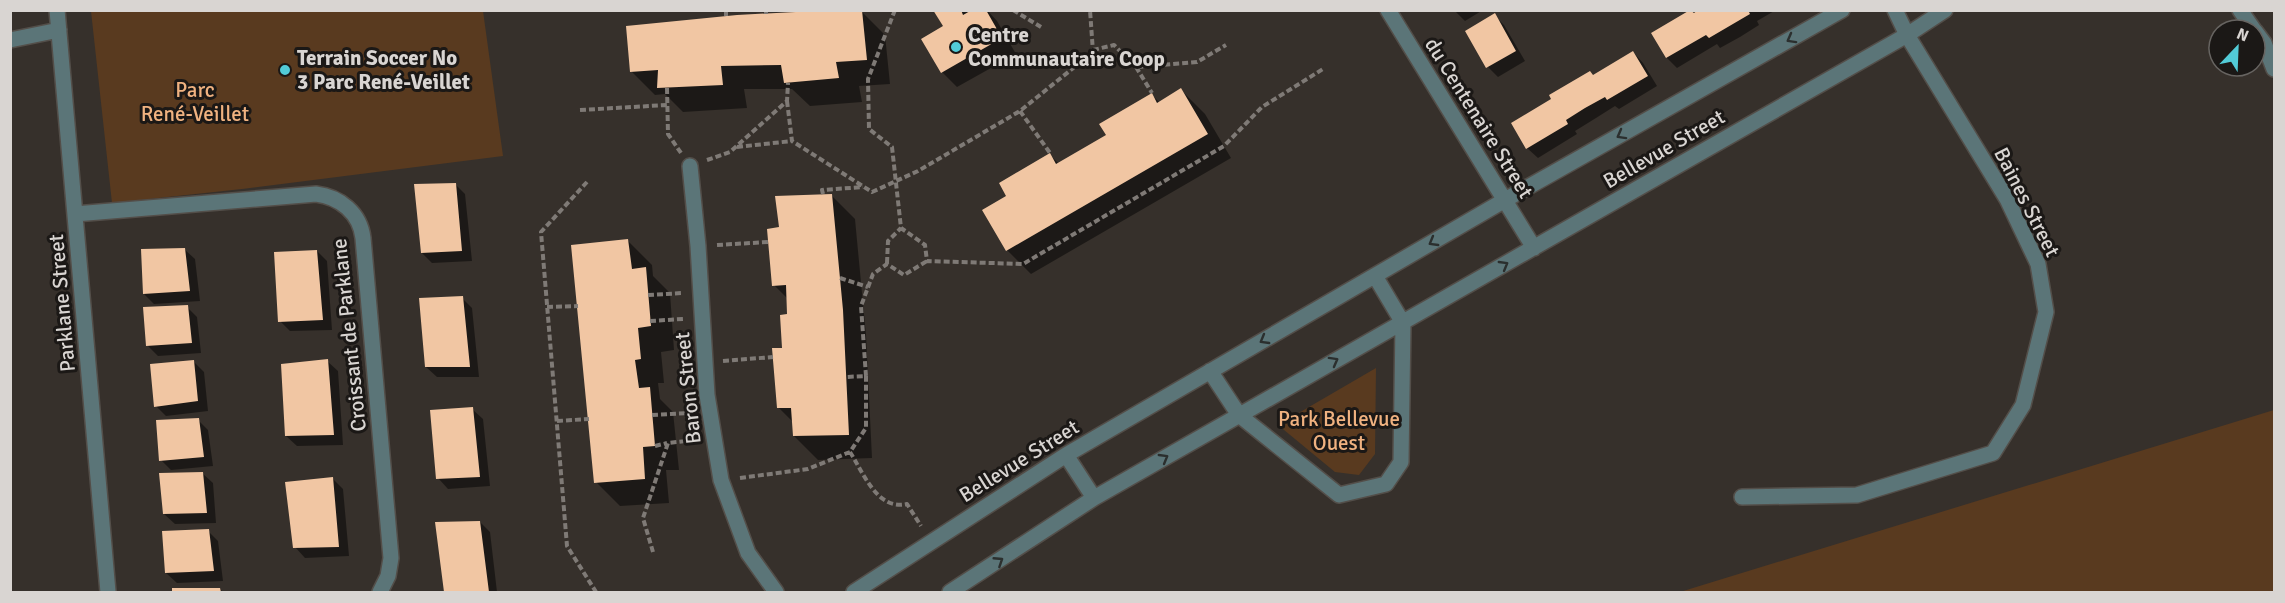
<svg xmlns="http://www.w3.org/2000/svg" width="2285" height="603" viewBox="0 0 2285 603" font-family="Signika,sans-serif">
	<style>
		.green { fill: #593a1f }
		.shadow { fill: #0007 }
		.building { fill: #f1c6a3 }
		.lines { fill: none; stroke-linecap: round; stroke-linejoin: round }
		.minor-casing { stroke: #534e49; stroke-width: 18 }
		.path { stroke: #7f7a76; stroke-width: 4; stroke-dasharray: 6 3; stroke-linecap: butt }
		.minor { stroke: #5b7578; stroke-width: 15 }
		.oneway { stroke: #2b2f2e }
		.poi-dot { fill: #52cbd7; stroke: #1b1816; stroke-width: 2 }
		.labels { text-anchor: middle; stroke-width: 6; stroke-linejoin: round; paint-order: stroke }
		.poi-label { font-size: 21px; font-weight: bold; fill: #d9d5d2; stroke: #1b1816; text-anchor: start }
		.park-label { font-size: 21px; fill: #f0b280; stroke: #1b1816 }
		.street-label { font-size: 21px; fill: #d9d5d2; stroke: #1b1816 }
	</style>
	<rect width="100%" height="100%" fill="#36302b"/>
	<path class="green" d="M 91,11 L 483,11 L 503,156 L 242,189 L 112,203 Z
		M 1376,368 L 1375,454 L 1359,475 L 1335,472 L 1278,425 Z
		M 2274,410 L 2274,592 L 1680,592 Z"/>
	<path class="shadow" d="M 935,10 L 966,10 L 968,14 L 975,10 L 987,10 L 997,21 L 1016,54 L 957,87 L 942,72 L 945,27 Z
		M 1454,10 L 1483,10 L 1465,21 Z
		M 1701,10 L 1776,10 L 1757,21 L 1759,25 L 1740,37 L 1720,48 L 1717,44 L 1677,68 L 1667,58 L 1653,33 L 1692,11 L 1695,14 Z
		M 861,11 L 885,35 L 890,84 L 859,86 L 862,102 L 810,106 L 792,89 L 744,89 L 747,108 L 683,112 L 665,94 L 655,95 L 631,71 Z
		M 1494,15 L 1504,25 L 1525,61 L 1498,77 L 1488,67 L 1467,31 Z
		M 1633,52 L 1643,63 L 1657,86 L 1619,109 L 1615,106 L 1596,118 L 1575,131 L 1577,134 L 1538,158 L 1527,148 L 1593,76 Z
		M 1181,90 L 1205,114 L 1231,158 L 1031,274 L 1007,250 L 984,211 L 1008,197 L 1050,155 L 1059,164 L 1108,135 L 1152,95 L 1160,103 Z
		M 455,184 L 465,194 L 472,261 L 432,263 L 422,253 Z
		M 831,195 L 855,219 L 866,335 L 872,458 L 818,460 L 794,436 L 793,422 L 778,407 L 788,315 L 788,299 L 774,285 L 781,229 Z
		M 628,241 L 652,265 L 653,276 L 670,293 L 674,350 L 661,352 L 664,383 L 658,383 L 660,399 L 673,412 L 679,470 L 666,470 L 669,503 L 620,506 L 596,482 Z
		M 184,249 L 195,259 L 200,301 L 154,304 L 144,294 Z
		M 317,251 L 327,261 L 332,330 L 290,331 L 280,321 Z
		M 462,298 L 472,308 L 479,377 L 437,377 L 426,367 Z
		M 187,307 L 197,317 L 201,353 L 158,356 L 148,346 Z
		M 327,361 L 338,371 L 343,445 L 297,446 L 286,436 Z
		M 194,362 L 204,372 L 208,411 L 166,416 L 156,406 Z
		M 472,409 L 483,419 L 490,486 L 448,489 L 438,478 Z
		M 198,420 L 208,430 L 213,466 L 171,470 L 161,460 Z
		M 202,473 L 213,483 L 216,523 L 175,524 L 164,514 Z
		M 333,479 L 343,489 L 349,556 L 305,558 L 295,547 Z
		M 480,522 L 490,532 L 497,592 L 447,592 L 445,591 Z
		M 208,531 L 218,541 L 223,581 L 177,583 L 166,573 Z
		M 174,589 L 220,589 L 223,592 L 174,592 Z"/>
	<path class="building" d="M 834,10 L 862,10 L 867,60 L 836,62 L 839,78 L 784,83 L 781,65 L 721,66 L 723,85 L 657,88 L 658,70 L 630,72 L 626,26 L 737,15 Z
		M 933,10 L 961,10 L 963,15 L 972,10 L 986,10 L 1002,38 L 941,73 L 921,39 L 943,26 Z
		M 1690,10 L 1694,13 L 1698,10 L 1748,10 L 1750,14 L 1709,38 L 1706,35 L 1666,58 L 1651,33 Z
		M 1495,13 L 1516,51 L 1486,68 L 1465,31 Z
		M 1633,51 L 1648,76 L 1607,100 L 1605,97 L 1585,108 L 1566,120 L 1568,124 L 1526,149 L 1511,123 L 1551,99 L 1549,95 L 1590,71 L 1593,75 Z
		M 1181,88 L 1208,134 L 1006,251 L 982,210 L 1006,196 L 999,183 L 1050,153 L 1056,164 L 1106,135 L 1099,124 L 1152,93 L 1157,103 Z
		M 456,183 L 462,251 L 421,253 L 414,184 Z
		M 832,194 L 843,310 L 849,435 L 793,436 L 791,408 L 777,408 L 772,348 L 782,348 L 780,315 L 787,314 L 786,285 L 772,286 L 767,229 L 779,227 L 775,196 Z
		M 628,239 L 632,269 L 646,267 L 651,326 L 638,328 L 641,359 L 635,360 L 639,388 L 650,387 L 655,446 L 643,447 L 645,479 L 594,483 L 571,245 Z
		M 185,248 L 190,291 L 143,294 L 141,249 Z
		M 317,250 L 323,320 L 278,322 L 274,252 Z
		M 463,296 L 470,367 L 425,367 L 419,298 Z
		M 188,305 L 192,343 L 146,346 L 143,307 Z
		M 328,359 L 334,435 L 285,436 L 281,364 Z
		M 194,360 L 198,401 L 154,407 L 150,364 Z
		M 473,407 L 480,477 L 436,479 L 430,410 Z
		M 199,418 L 204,457 L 159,461 L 156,420 Z
		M 203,472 L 207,513 L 163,514 L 159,473 Z
		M 333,477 L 339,547 L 293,548 L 285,482 Z
		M 480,521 L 489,592 L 444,592 L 435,522 Z
		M 209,529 L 214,571 L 165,573 L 162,531 Z
		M 172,588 L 220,588 L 221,592 L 172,592 Z"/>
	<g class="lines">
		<g class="minor-casing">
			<path id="minor" d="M 57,10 L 108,592
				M 1388,10 L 1534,248
				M 2240,10 L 2254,30
				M 2255,31 L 2264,43 L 2274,69
				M 10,40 L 59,30
				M 690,166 L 698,246 L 707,395 L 721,480 L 748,553 L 776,592
				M 75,214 L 316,194 C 340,197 360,213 363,238 L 391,558 L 388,576 L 380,592
				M 1210,371 L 1239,415 L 1339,495 L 1386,484 L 1401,462 L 1403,323 L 1375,276
				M 1066,455 L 1094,498
				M 1742,497 L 1857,495 L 1993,453 L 2023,405 L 2046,312 L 2038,264 L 2007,199 L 1907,35 L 1895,10
				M 854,592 L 1066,455 L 1505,200 L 1842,10
				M 950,592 L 1094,498 L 1907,35 L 1945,10"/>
		</g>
		<path class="path" d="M 726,10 L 726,16
			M 766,10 L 766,14
			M 895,10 L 868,79 L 869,129 L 892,147 L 901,228 L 925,245 L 927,261 L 1023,264 L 1224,146 L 1262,107 L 1323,69
			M 1013,10 L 1041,27
			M 1093,50 L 1114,45 L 1136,67 L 1197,62 L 1226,45
			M 971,56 L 977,65
			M 1136,67 L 1152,93
			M 667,88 L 668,134 L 681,153
			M 787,101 L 792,141 L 872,192 L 918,171 L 1020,111 L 1093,52 L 1090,10
			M 580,110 L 667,105
			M 1020,111 L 1050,153
			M 737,147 L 792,141
			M 707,160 L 730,152 L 787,101 L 788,83
			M 587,182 L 541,232 L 567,546 L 596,592
			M 823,194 L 822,190 L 863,187
			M 717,245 L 768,242
			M 887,263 L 888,241 L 901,228
			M 840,278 L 868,287
			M 648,295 L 683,293
			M 547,307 L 578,306
			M 650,321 L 683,319
			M 723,361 L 773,357
			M 866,376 L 861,306 L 873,274 L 887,264 L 904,275 L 927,261
			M 652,415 L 691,413
			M 557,421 L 589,419
			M 655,446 L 667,443
			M 850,452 C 863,472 877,511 907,504 L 921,526
			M 740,478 L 808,469 L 850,452 L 866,428 L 866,376 L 846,377
			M 653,552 L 643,518 L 668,443 L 696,440"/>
		<use href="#minor" class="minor"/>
	</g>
	<defs><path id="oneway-chevron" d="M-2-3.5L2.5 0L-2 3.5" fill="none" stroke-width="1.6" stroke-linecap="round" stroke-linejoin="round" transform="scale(1.5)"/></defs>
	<g class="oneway">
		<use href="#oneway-chevron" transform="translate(1791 39) rotate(151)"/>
		<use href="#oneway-chevron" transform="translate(1621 135) rotate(151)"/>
		<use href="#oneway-chevron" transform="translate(1433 242) rotate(150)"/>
		<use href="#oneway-chevron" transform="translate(1504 265) rotate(-30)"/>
		<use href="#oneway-chevron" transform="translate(1264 340) rotate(150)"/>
		<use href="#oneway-chevron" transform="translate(1334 361) rotate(-29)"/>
		<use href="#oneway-chevron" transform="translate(1164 458) rotate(-30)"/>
		<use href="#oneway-chevron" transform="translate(999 561) rotate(-33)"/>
	</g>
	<g class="poi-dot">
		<circle cx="956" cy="47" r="6"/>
		<circle cx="285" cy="70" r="6"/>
	</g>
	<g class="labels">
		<g class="poi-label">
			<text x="968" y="42">Centre<tspan x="968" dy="24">Communautaire Coop</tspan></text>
			<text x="297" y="65">Terrain Soccer No<tspan x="297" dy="24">3 Parc René-Veillet</tspan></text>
		</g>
		<g class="park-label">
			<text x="195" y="97">Parc<tspan x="195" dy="24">René-Veillet</tspan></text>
			<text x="1339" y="426">Park Bellevue<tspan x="1339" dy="24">Ouest</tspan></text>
		</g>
		<g class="street-label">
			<text transform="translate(1479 118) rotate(58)" y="7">du Centenaire Street</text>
			<text transform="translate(1664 149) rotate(-30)" y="7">Bellevue Street</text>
			<text transform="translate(2027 202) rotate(63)" y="7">Baines Street</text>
			<text transform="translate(62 303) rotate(-95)" y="7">Parklane Street</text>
			<text transform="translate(349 335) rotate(-96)" y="7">Croissant de Parklane</text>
			<text transform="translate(688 388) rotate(-96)" y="7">Baron Street</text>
			<text transform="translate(1019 461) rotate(-32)" y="7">Bellevue Street</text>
		</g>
	</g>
	<rect width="2285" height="603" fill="none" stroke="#d9d5d2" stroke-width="24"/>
	<g transform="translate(2237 48) rotate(23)"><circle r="28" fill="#1b1816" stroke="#676461" stroke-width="1.5"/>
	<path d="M0-4.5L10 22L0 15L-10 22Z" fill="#52cbd7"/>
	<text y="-9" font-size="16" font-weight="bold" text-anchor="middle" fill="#d9d5d2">N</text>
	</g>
</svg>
